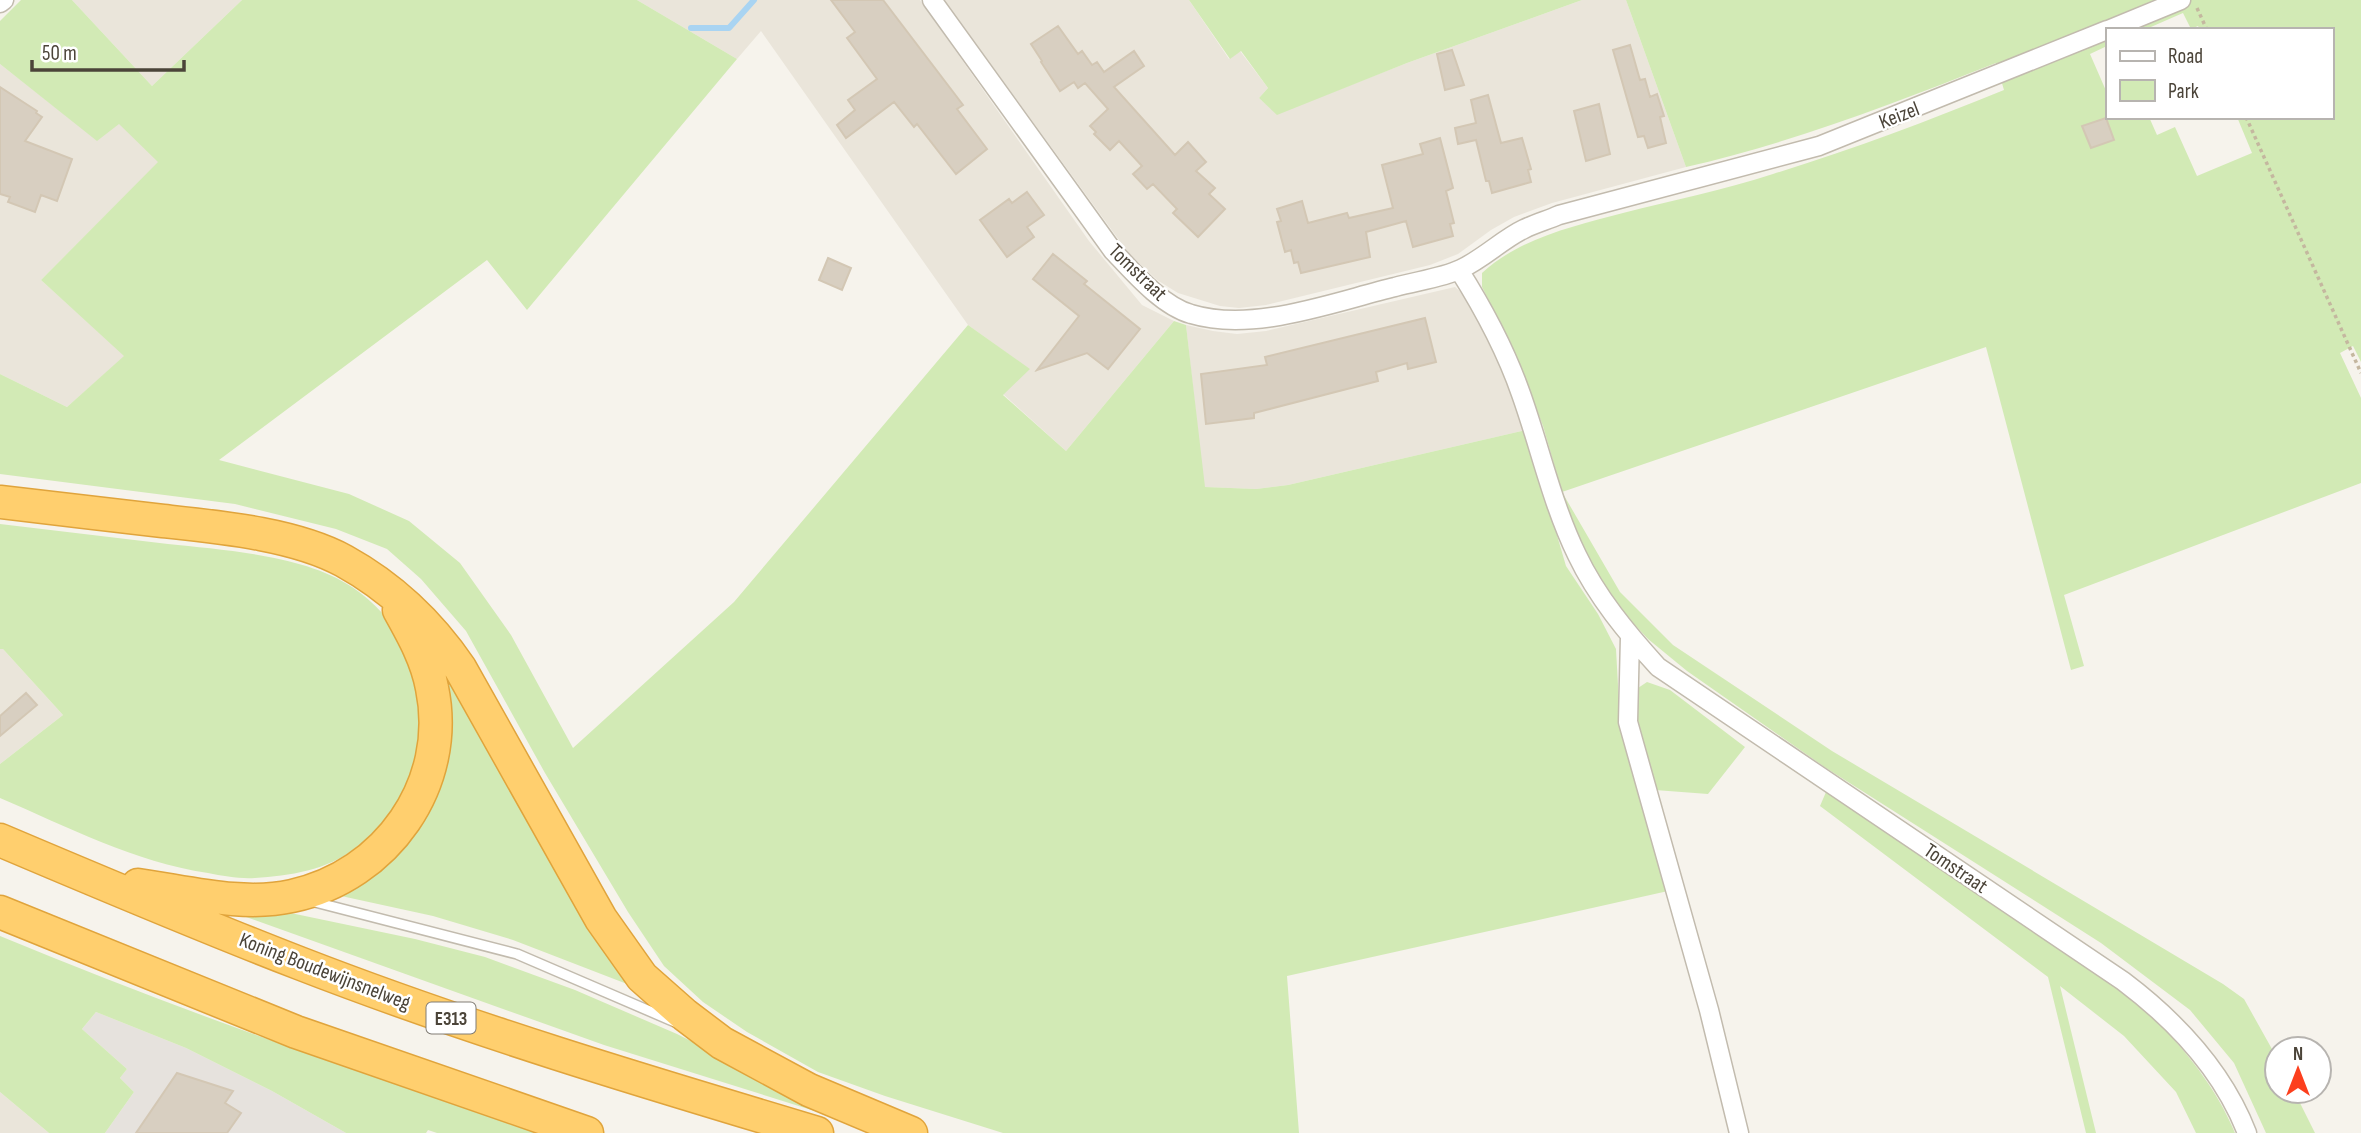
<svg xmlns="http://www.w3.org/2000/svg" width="2361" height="1133" viewBox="0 0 2361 1133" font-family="'Sofia Sans Condensed',sans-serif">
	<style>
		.residential { fill: #eae5da }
		.industrial { fill: #e6e2dd }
		.green { fill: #d2eab5; fill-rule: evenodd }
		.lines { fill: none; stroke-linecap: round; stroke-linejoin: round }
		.stream { stroke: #a9d4f2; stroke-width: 6 }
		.building { fill: #d8cfc1; stroke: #d3c7b4; stroke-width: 2 }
		.service-casing { stroke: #c2bbae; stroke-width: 12 }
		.minor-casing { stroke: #c2bbae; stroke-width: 21 }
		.motorway-casing { stroke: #e0a43c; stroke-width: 35 }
		.path { stroke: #c4b79f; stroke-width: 3.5; stroke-dasharray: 3.5 3.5; stroke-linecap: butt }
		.service { stroke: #fff; stroke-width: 9 }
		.minor { stroke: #fff; stroke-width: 18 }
		.motorway { stroke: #ffcf6e; stroke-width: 32 }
		.labels { text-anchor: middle; stroke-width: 5; stroke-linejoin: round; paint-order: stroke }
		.shield { fill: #fff; stroke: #817c74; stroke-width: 2 }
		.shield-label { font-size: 19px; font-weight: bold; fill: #4b4439 }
		.street-label { font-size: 21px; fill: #4b4439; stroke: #fff }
	</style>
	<rect width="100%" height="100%" fill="#f6f3ec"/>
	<path class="residential" d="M 72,0 L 242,0 L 152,86 Z
		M 637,0 L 920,0 L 1089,241 L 1142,305 L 1174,321 L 1066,451 L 1003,394 L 1029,369 L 968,325 L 761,31 L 737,59 Z
		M 944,0 L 1189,0 L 1229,59 L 1240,51 L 1268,88 L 1259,98 L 1277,114 L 1407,63 L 1582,0 L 1626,0 L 1686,167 L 1552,203 L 1514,217 L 1491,230 L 1458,254 L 1430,265 L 1266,305 L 1239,308 L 1220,306 L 1178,293 L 1157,280 L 1127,251 Z
		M 0,64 L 97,140 L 119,123 L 159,162 L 41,280 L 125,356 L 67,407 L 0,374 Z
		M 1455,287 L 1468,298 L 1500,360 L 1526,430 L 1288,485 L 1256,489 L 1204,487 L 1186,325 L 1213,331 L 1237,334 L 1266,331 Z
		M 0,649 L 3,649 L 63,715 L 0,764 Z
		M 0,1092 L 49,1133 L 0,1133 Z"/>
	<path class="industrial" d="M 96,1012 L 186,1048 L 272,1091 L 346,1133 L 105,1133 L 134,1092 L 120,1078 L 127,1069 L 82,1029 Z"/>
	<path class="green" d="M 21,0 L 72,0 L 152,86 L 242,0 L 637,0 L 737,59 L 527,310 L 487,260 L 219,460 L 349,494 L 409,521 L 460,563 L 511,635 L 573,748 L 734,602 L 968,325 L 1030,369 L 1003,395 L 1066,451 L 1174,321 L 1186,325 L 1205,487 L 1256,489 L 1288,485 L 1526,430 L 1566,566 L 1598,614 L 1616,649 L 1620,721 L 1668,891 L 1287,976 L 1299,1133 L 1003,1133 L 885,1096 L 818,1072 L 747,1032 L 703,1002 L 664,966 L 628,912 L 545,773 L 466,631 L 421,579 L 387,549 L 336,529 L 235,504 L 0,474 L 0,374 L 67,407 L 124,356 L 41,280 L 158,162 L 119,124 L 97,141 L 0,64 L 0,21 Z
		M 1189,0 L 1582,0 L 1407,63 L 1277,115 L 1259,98 L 1268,88 L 1241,51 L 1230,59 Z
		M 1626,0 L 2361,0 L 2361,362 L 2353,346 L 2340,353 L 2361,398 L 2361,483 L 2064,595 L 2084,666 L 2071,670 L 1986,347 L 1562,492 L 1620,592 L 1673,645 L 1832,751 L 2223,984 L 2244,999 L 2277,1058 L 2277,1091 L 2294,1091 L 2315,1133 L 2266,1133 L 2234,1063 L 2190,1010 L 2101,943 L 1826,768 L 1687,671 L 1648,639 L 1619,608 L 1594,572 L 1574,525 L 1562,492 L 1543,426 L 1513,349 L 1482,287 L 1482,273 C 1520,238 1574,226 1623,213 C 1673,200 1724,190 1773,174 C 1851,150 1928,121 2004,90 L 1996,63 C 1895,103 1792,143 1686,167 ZM 2183,13 L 2191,29 L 2198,26 L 2200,30 L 2331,30 L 2331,117 L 2237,117 L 2252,153 L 2197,176 L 2175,127 L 2157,135 L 2149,117 L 2107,117 L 2107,93 L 2090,54 L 2107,46 L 2107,30 L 2144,30 Z
		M 0,524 C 56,531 112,537 168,544 C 224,550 305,555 352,587 C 445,649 442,782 355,848 C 328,870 289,876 255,878 C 240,879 223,876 208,873 C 134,862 68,827 0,798 L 0,764 L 63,715 L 3,649 L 0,649 Z
		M 431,645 L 640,989 L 513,940 L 433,916 L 332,894 L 431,802 Z
		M 1647,682 L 1670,690 L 1745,747 L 1708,794 L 1655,790 L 1637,729 L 1638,688 Z
		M 1826,792 L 2140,1003 C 2178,1042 2214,1082 2235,1133 L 2196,1133 L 2176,1092 L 2124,1036 L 2060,986 L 2096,1133 L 2086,1133 L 2048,977 L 1820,806 Z
		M 218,907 L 281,911 L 415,939 L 485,957 L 575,990 L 677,1034 L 853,1123 L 604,1045 Z
		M 0,936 C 178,1010 359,1073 542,1133 L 437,1133 L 428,1130 L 426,1133 L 346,1133 L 272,1091 L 186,1048 L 96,1012 L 82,1029 L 127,1069 L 120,1078 L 134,1092 L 105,1133 L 49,1133 L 0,1092 Z"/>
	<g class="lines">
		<path class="stream" d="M 691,28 L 729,28 L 754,0"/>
	</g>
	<path class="building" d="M 831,0 L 883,0 L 963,105 L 957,109 L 987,149 L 956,174 L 917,124 L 914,127 L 894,102 L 846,138 L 837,125 L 855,110 L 848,100 L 877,79 L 847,38 L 855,32 Z
		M 1058,26 L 1078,54 L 1082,51 L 1092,65 L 1097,62 L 1104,72 L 1134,51 L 1144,66 L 1114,87 L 1175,155 L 1188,142 L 1206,162 L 1196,171 L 1215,188 L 1209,194 L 1225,209 L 1198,237 L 1173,213 L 1177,209 L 1153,184 L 1147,189 L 1133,174 L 1142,166 L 1119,141 L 1110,150 L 1094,134 L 1096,132 L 1090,126 L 1108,109 L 1085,83 L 1078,88 L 1074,82 L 1060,91 L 1041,62 L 1042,61 L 1031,44 Z
		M 1630,45 L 1640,80 L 1645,79 L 1650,97 L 1657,94 L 1664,116 L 1660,117 L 1666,143 L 1648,148 L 1644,136 L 1638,137 L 1613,50 Z
		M 1452,50 L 1464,85 L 1445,90 L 1437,54 Z
		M 0,87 L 37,111 L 36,113 L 42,117 L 25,141 L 72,159 L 57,201 L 41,195 L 35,212 L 8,202 L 10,197 L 0,194 Z
		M 1488,95 L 1501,143 L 1522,138 L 1531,169 L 1528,170 L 1531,182 L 1492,193 L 1489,181 L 1486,181 L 1476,140 L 1458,144 L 1455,128 L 1476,123 L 1471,100 Z
		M 1599,104 L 1610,154 L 1586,161 L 1574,111 Z
		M 2106,118 L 2114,140 L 2091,148 L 2082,126 Z
		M 1440,138 L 1453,188 L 1446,191 L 1454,223 L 1450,224 L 1453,236 L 1413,247 L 1406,221 L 1366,232 L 1370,257 L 1301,273 L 1298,262 L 1294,263 L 1291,250 L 1285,252 L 1277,222 L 1281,221 L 1277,209 L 1302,201 L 1308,223 L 1347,213 L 1349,218 L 1393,208 L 1382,165 L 1423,154 L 1420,144 Z
		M 1027,192 L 1044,215 L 1027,227 L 1034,237 L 1007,257 L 980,220 L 1009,199 L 1012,203 Z
		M 1053,254 L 1087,281 L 1084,284 L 1140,329 L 1108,369 L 1087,353 L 1037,370 L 1079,316 L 1033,279 Z
		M 828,258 L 851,268 L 842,290 L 819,280 Z
		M 1425,318 L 1436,362 L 1408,369 L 1407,363 L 1376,372 L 1378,381 L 1254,413 L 1254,418 L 1206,424 L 1201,374 L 1267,365 L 1265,357 Z
		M 26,693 L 37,705 L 0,736 L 0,716 Z
		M 177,1073 L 233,1091 L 225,1103 L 241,1113 L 227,1133 L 136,1133 Z"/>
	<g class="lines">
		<g class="service-casing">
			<path id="service" d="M 311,901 L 517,954 L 675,1022"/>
		</g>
		<g class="minor-casing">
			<path id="minor" d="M 932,0 L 1113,251 C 1133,272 1162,306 1191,314 C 1254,333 1333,302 1395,287 C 1416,281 1442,278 1461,269 C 1484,258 1503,239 1524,229 C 1536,223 1548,220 1559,215 L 1819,146 L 2107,30
				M 0,3 L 4,0
				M 2108,30 L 2181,0
				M 1459,270 C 1483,308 1506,351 1521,394 C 1540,447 1552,504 1577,555 C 1597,597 1627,633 1658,667 L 2123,981 C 2176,1021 2223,1071 2247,1133
				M 1630,637 L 1628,722 L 1709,1010 L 1739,1133"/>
		</g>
		<g class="motorway-casing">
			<path id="motorway" d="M 0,502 C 54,508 109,515 163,521 C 219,527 295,534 344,561 C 391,587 430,624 460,668 L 601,919 L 642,977 L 685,1015 L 722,1043 L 809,1090 L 911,1133
				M 0,840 C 99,882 198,924 299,963 C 469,1029 643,1081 817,1133
				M 138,885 C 188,892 243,907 292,896 C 386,876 452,784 432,688 C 427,660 413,635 399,610
				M 0,912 L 296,1032 L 587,1133"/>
		</g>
		<path class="path" d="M 2197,8 L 2207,30
			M 2246,117 L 2361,373"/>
		<use href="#service" class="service"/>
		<use href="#minor" class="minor"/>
		<use href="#motorway" class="motorway"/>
	</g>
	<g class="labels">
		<rect class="shield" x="426.5" y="1002.5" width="49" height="31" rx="5"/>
		<g class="shield-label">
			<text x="451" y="1025">E313</text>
		</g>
		<g class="street-label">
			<text transform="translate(1899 115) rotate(-21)" y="7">Keizel</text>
			<text transform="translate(1138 272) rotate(44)" y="7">Tomstraat</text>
			<text transform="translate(1956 868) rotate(34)" y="7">Tomstraat</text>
			<text transform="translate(325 971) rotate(21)" y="7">Koning Boudewijnsnelweg</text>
		</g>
	</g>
	<rect x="2106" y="28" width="228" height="91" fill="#ffffff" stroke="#b7b4b0" stroke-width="2"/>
	<rect x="2120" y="51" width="35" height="10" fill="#ffffff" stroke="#b7b4b0" stroke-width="2"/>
	<text x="2168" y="63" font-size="21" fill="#4b4439">Road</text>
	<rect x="2120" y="80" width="35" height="21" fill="#d2eab5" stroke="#b7b4b0" stroke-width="2"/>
	<text x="2168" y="98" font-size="21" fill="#4b4439">Park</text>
	<g transform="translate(2298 1070)"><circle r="33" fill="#ffffff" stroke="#b7b4b0" stroke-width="2"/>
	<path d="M0-5L12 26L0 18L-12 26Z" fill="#fc3f1d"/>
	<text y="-10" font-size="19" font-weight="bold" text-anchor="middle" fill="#4b4439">N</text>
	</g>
	<path d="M32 60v10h152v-10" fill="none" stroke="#4b4439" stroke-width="3.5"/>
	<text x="42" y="60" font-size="21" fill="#4b4439" stroke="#ffffff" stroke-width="5" paint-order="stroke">50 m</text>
</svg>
